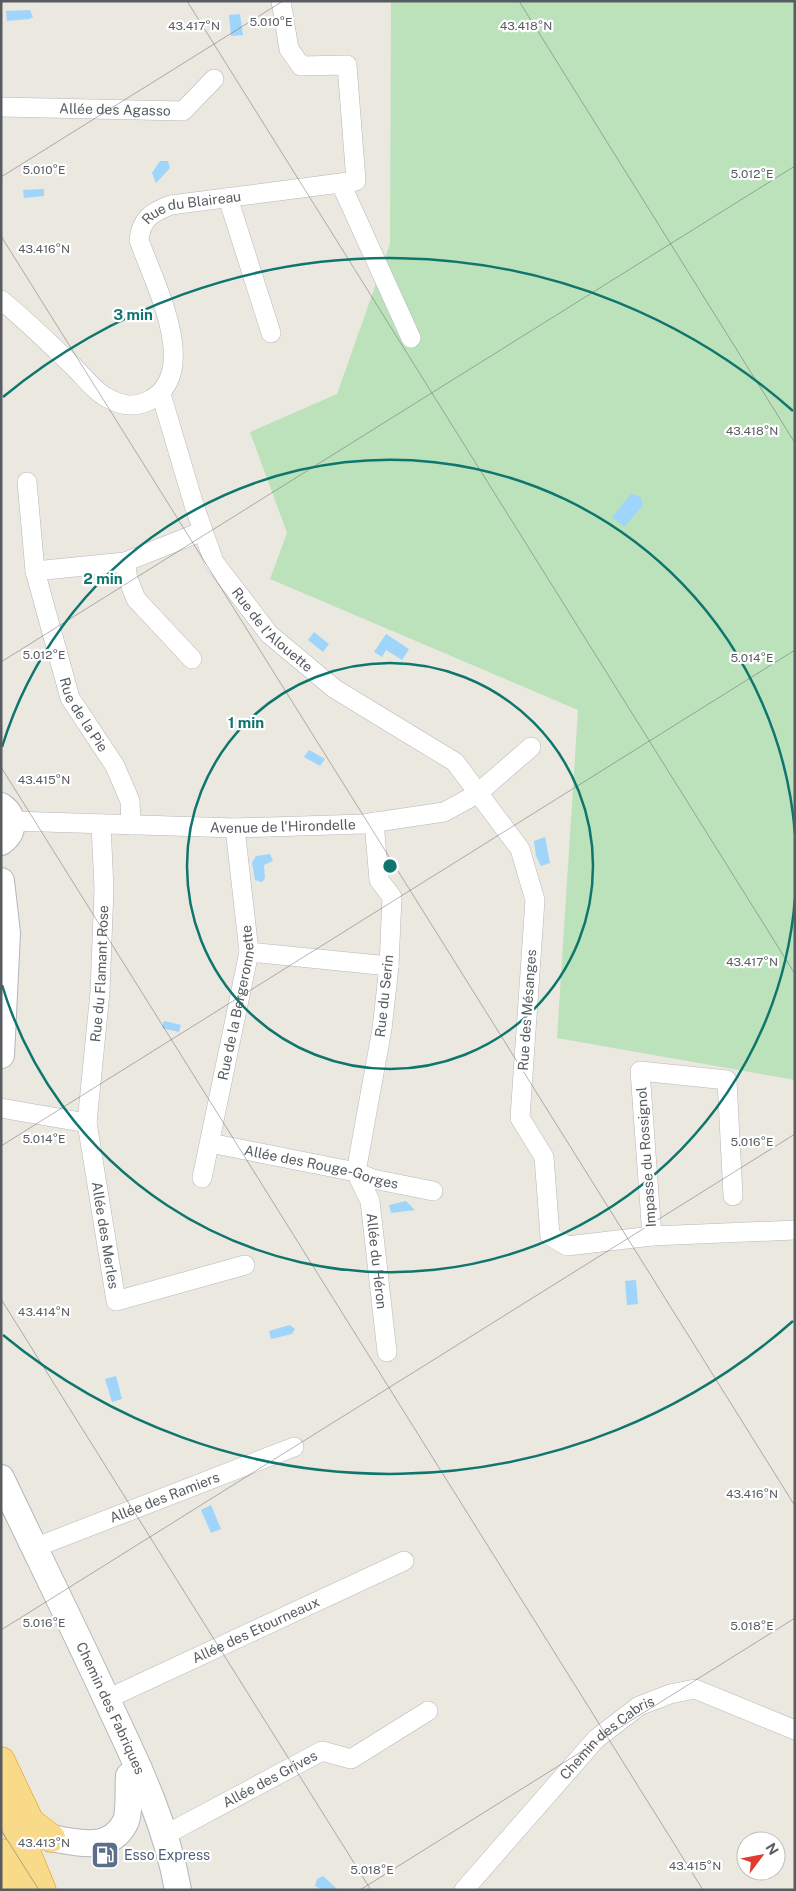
<svg xmlns="http://www.w3.org/2000/svg" width="796" height="1891" viewBox="0 0 796 1891" font-family="'Public Sans',sans-serif">
	<style>
		.green { fill: #bce2bc }
		.water { fill: #9fd4fb }
		.lines { fill: none; stroke-linecap: round; stroke-linejoin: round }
		.street-casing { stroke: #b5b7bc; stroke-width: 20 }
		.secondary-casing { stroke: #b3b6bc; stroke-width: 28 }
		.highway-casing { stroke: #e19909; stroke-width: 29 }
		.street { stroke: #fff; stroke-width: 19 }
		.secondary { stroke: #fff; stroke-width: 26 }
		.highway { stroke: #f8da89; stroke-width: 28 }
		.ticks { fill: none; stroke: #585c60; stroke-width: 1; stroke-opacity: 0.45 }
		.ring { fill: none; stroke: #0f766e; stroke-width: 2.5 }
		.labels { text-anchor: middle; stroke-width: 4.5; stroke-linejoin: round; paint-order: stroke }
		.street-label { font-size: 14px; fill: #585c60; stroke: #fff }
		.service-label { font-size: 14px; fill: #4e5e75; stroke: #fff; text-anchor: start }
		.ticks-label { font-size: 12px; text-anchor: middle; fill: #585c60; stroke: #fff; stroke-width: 4.5; stroke-linejoin: round; paint-order: stroke }
		.centre { fill: #0f766e; stroke: #fff; stroke-width: 2.5 }
		.ring-label { font-size: 15px; text-anchor: middle; font-weight: bold; fill: #0f766e; stroke: #fff; stroke-width: 4.5; stroke-linejoin: round; paint-order: stroke }
	</style>
	<rect width="100%" height="100%" fill="#ebe8df"/>
	<path class="green" d="M 391,1 L 795,1 L 795,1080 L 557,1038 L 578,710 L 270,579 L 287,533 L 250,432 L 337,394 L 390,244 Z"/>
	<path class="water" d="M 30,10 L 33,17 L 29,19 L 7,21 L 6,11 Z
		M 240,14 L 243,35 L 231,36 L 229,15 Z
		M 160,161 L 168,161 L 170,168 L 156,183 L 152,173 Z
		M 44,189 L 44,196 L 24,198 L 23,190 Z
		M 631,494 L 640,496 L 643,505 L 624,527 L 612,517 Z
		M 314,632 L 329,644 L 323,652 L 308,640 Z
		M 386,634 L 409,649 L 402,660 L 386,650 L 382,657 L 374,652 Z
		M 309,750 L 325,759 L 320,766 L 304,757 Z
		M 545,837 L 550,863 L 541,866 L 536,856 L 534,841 Z
		M 270,854 L 273,861 L 264,865 L 265,878 L 262,882 L 255,880 L 252,863 L 256,856 Z
		M 164,1021 L 181,1025 L 179,1032 L 162,1028 Z
		M 406,1201 L 415,1210 L 391,1213 L 389,1205 Z
		M 636,1280 L 638,1304 L 627,1305 L 625,1281 Z
		M 290,1325 L 295,1329 L 292,1334 L 271,1339 L 269,1331 Z
		M 116,1376 L 122,1399 L 112,1402 L 105,1379 Z
		M 211,1505 L 221,1529 L 211,1533 L 201,1510 Z
		M 323,1876 L 337,1889 L 323,1890 L 315,1886 L 317,1879 Z"/>
	<g class="lines">
		<g class="street-casing">
			<g id="street">
				<path id="s1" d="M 1,107 L 183,111 L 214,79"/>
				<path d="M 341,184 L 411,338"/>
				<path d="M 228,198 L 271,333"/>
				<path id="s2" d="M 1,300 C 27,321 50,344 74,367 C 83,376 93,389 104,396 C 119,405 133,409 150,400 C 202,372 153,281 139,240 C 141,219 152,212 171,205 L 356,181 L 347,65 L 301,66 L 289,49 L 281,1"/>
				<path id="s3" d="M 161,394 L 194,505 L 214,562 L 269,634 L 335,689 L 455,762 L 520,849 L 535,900 L 520,1118 L 544,1157 L 550,1236 L 567,1246 L 652,1236 L 795,1230"/>
				<path id="s4" d="M 27,482 L 35,571 L 70,698 L 115,766 L 130,801 L 131,825"/>
				<path d="M 125,562 L 128,579 L 136,599 L 192,659"/>
				<path d="M 35,571 L 125,562 L 203,531"/>
				<path id="s5" d="M 12,821 L 235,828 L 363,824 L 444,812 L 477,794 L 531,747"/>
				<path id="s6" d="M 374,822 L 379,880 L 392,897 L 389,966 L 382,1029 L 356,1172 L 370,1201 L 387,1352"/>
				<path d="M 249,952 L 389,966"/>
				<path id="s7" d="M 1,1108 L 87,1123 L 116,1301 L 245,1265"/>
				<path id="s8" d="M 87,1123 L 100,992 L 104,889 L 101,824"/>
				<path id="s9" d="M 210,1143 L 356,1172 L 373,1179 L 433,1191"/>
				<path id="s10" d="M 202,1178 L 249,952 L 235,828"/>
				<path d="M 652,1236 L 640,1071 L 727,1080 L 733,1196"/>
				<path id="s11" d="M 34,1548 L 294,1447"/>
				<path id="s12" d="M 107,1699 L 404,1561"/>
				<path id="s13" d="M 165,1835 L 322,1751 L 351,1759 L 428,1711"/>
				<path id="s14" d="M 464,1890 L 596,1739 L 639,1706 L 670,1694 L 695,1689 L 795,1730"/>
			</g>
		</g>
		<g class="secondary-casing">
			<g id="secondary">
				<path d="M 1,806 C 15,816 15,832 1,842"/>
				<path d="M 1,881 L 7,933 L 1,1055"/>
				<path id="s15" d="M 1,1478 C 39,1558 78,1636 114,1715 C 141,1772 167,1828 178,1890"/>
				<path d="M 51,1838 C 78,1843 110,1852 125,1823 C 130,1814 128,1787 129,1776 L 139,1769"/>
			</g>
		</g>
		<g class="highway-casing">
			<path id="highway" d="M 1,1761 L 30,1822 L 51,1838
				M 1,1791 L 42,1890
				M 1,1853 L 16,1890"/>
		</g>
		<use href="#street" class="street"/>
		<use href="#secondary" class="secondary"/>
		<use href="#highway" class="highway"/>
	</g>
	<path class="ticks" d="M 187,1 L 795,974M 519,1 L 795,443M 1,177 L 283,1M 1,236 L 795,1506M 1,662 L 795,166M 1,767 L 703,1890M 1,1146 L 795,650M 1,1299 L 371,1890M 1,1630 L 795,1134M 1,1830 L 39,1890M 360,1890 L 795,1618"/>
	<g class="ring">
		<circle cx="390" cy="866" r="203"/>
		<path d="M795 898A406 406 0 0 1 2 985M2 747A406 406 0 0 1 795 834"/>
		<path d="M793 1321A608 608 0 0 1 3 1335M3 397A608 608 0 0 1 793 411"/>
	</g>
	<defs>
		<g id="fuel-square" transform="scale(1.4375)"><rect x="-9" y="-9" width="18" height="18" rx="4" fill="#5c6f8a" stroke="#fff"/><path d="M-5.5-6h7V0h2V4h1.3V-2.5L3-4.5l.8-.8L6-3V5H2.5V1h-1V6h-7ZM-4.2-4.7v3.2H.2V-4.7Z" fill="#fff"/></g>
	</defs>
	<g fill-rule="evenodd">
		<use href="#fuel-square" x="105" y="1855"/>
	</g>
	<g class="labels">
		<g class="street-label">
			<text dy="5" stroke="none"><textPath href="#s1" startOffset="114">Allée des Agasso</textPath></text>
			<text dy="5" stroke="none"><textPath href="#s2" startOffset="434">Rue du Blaireau</textPath></text>
			<text dy="5" stroke="none"><textPath href="#s3" startOffset="266">Rue de l'Alouette</textPath></text>
			<text dy="5" stroke="none"><textPath href="#s4" startOffset="242">Rue de la Pie</textPath></text>
			<text dy="5" stroke="none"><textPath href="#s5" startOffset="271">Avenue de l'Hirondelle</textPath></text>
			<text dy="5" stroke="none"><textPath href="#s8" startOffset="150">Rue du Flamant Rose</textPath></text>
			<text transform="translate(384 996) rotate(-84)" y="5">Rue du Serin</text>
			<text dy="5" stroke="none"><textPath href="#s10" startOffset="179">Rue de la Bergeronnette</textPath></text>
			<text transform="translate(527 1010) rotate(-86)" y="5">Rue des Mésanges</text>
			<text transform="translate(646 1157) rotate(-94)" y="5">Impasse du Rossignol</text>
			<text dy="5" stroke="none"><textPath href="#s9" startOffset="114">Allée des Rouge-Gorges</textPath></text>
			<text dy="5" stroke="none"><textPath href="#s7" startOffset="201">Allée des Merles</textPath></text>
			<text dy="5" stroke="none"><textPath href="#s6" startOffset="450">Allée du Héron</textPath></text>
			<text dy="5" stroke="none"><textPath href="#s11" startOffset="140">Allée des Ramiers</textPath></text>
			<text dy="5" stroke="none"><textPath href="#s12" startOffset="164">Allée des Etourneaux</textPath></text>
			<text dy="5" stroke="none"><textPath href="#s15" startOffset="255">Chemin des Fabriques</textPath></text>
			<text dy="5" stroke="none"><textPath href="#s14" startOffset="210">Chemin des Cabris</textPath></text>
			<text dy="5" stroke="none"><textPath href="#s13" startOffset="119">Allée des Grives</textPath></text>
		</g>
		<g class="service-label">
			<text x="124" y="1860">Esso Express</text>
		</g>
	</g>
	<g class="ticks-label">
		<text x="271" y="26">5.010°E</text>
		<text x="194" y="30">43.417°N</text>
		<text x="526" y="30">43.418°N</text>
		<text x="44" y="174">5.010°E</text>
		<text x="752" y="178">5.012°E</text>
		<text x="44" y="253">43.416°N</text>
		<text x="752" y="435">43.418°N</text>
		<text x="44" y="659">5.012°E</text>
		<text x="752" y="662">5.014°E</text>
		<text x="44" y="784">43.415°N</text>
		<text x="752" y="966">43.417°N</text>
		<text x="44" y="1143">5.014°E</text>
		<text x="752" y="1146">5.016°E</text>
		<text x="44" y="1316">43.414°N</text>
		<text x="752" y="1498">43.416°N</text>
		<text x="44" y="1627">5.016°E</text>
		<text x="752" y="1630">5.018°E</text>
		<text x="44" y="1847">43.413°N</text>
		<text x="695" y="1870">43.415°N</text>
		<text x="372" y="1874">5.018°E</text>
	</g>
	<circle cx="390" cy="866" r="8" class="centre"/>
	<g class="ring-label">
		<text x="133" y="320">3 min</text>
		<text x="103" y="584">2 min</text>
		<text x="246" y="728">1 min</text>
	</g>
	<rect width="796" height="1891" fill="none" stroke="#585c60" stroke-width="5"/>
	<g transform="translate(761 1856) rotate(58)"><circle r="24" fill="#ffffff" stroke="#bcbebf"/>
	<path d="M0-4L9 19L0 12L-9 19Z" fill="#e13a2f"/>
	<text y="-8" font-size="14" font-weight="bold" text-anchor="middle" fill="#585c60">N</text>
	</g>
</svg>
